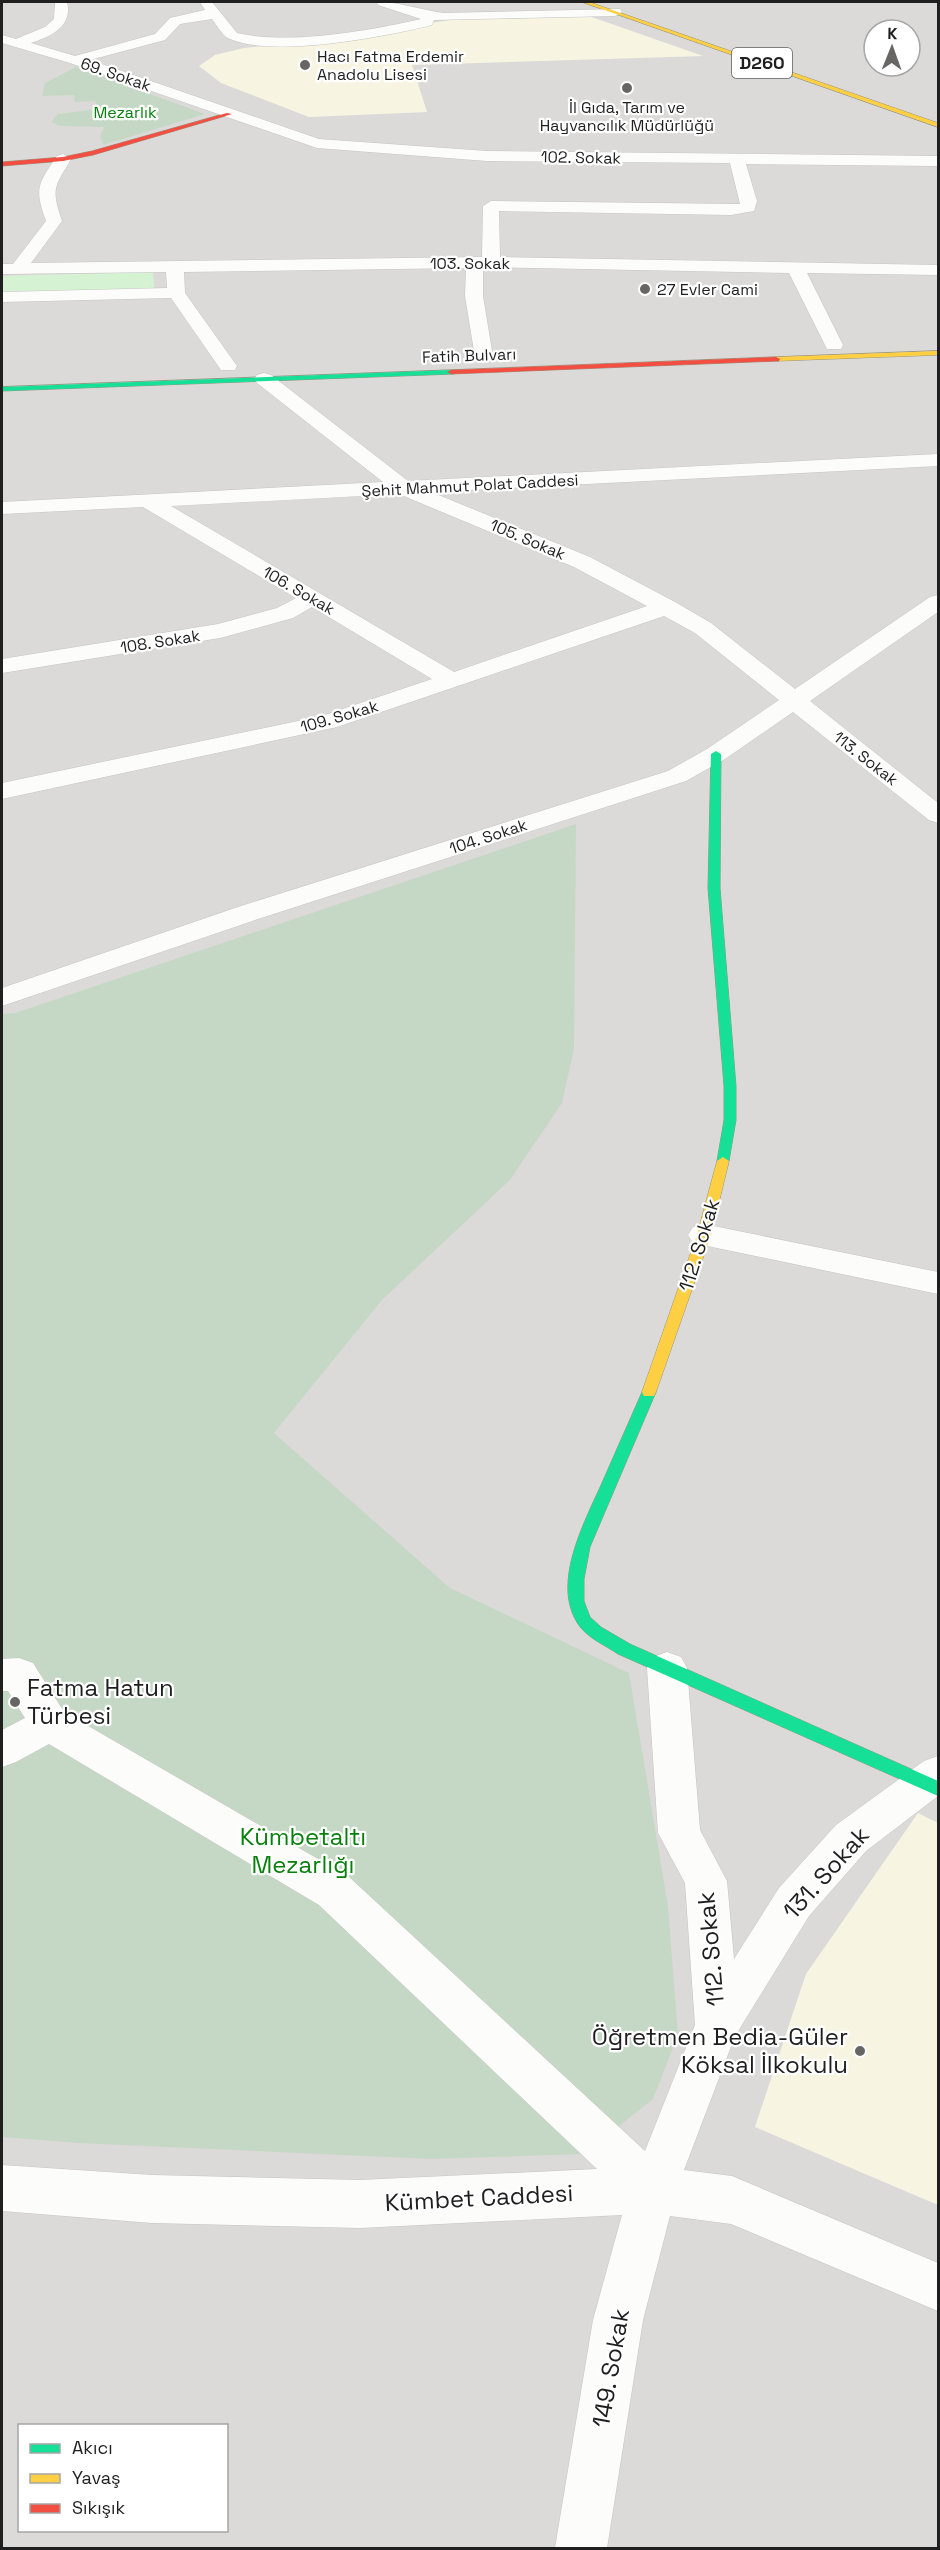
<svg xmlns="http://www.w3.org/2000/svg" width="940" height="2550" viewBox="0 0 940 2550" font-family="'Space Grotesk',sans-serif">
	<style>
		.residential { fill: #dcdad8; fill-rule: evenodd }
		.education { fill: #f7f5e2 }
		.cemetery { fill: #c5d8c5 }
		.park { fill: #d5f3d3 }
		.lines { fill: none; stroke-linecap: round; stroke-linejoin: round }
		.street-casing { stroke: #c6c5c3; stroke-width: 1 }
		.fast-casing { stroke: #97967e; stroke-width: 1 }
		.slow-casing { stroke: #97967e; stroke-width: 1 }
		.jam-casing { stroke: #97967e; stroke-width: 1 }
		.street { fill: #fcfcfb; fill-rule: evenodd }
		.fast { fill: #16e098; fill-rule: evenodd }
		.slow { fill: #ffcf43; fill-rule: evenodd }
		.jam { fill: #f24e42; fill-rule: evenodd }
		.poi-dot { fill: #676665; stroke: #fff; stroke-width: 2 }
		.labels { text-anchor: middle; stroke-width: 4.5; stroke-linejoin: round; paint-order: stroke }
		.far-poi-label { font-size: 16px; fill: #1f1f1f; stroke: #fff; text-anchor: start }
		.far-street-label { font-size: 16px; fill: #1f1f1f; stroke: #fff }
		.far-park-label { font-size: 16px; fill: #09800e; stroke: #fff }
		.shield { fill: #fff; stroke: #626262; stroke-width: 1.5 }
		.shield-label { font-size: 18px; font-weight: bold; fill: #1f1f1f }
		.street-label { font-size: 20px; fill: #1f1f1f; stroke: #fff }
		.near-poi-label { font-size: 24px; fill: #1f1f1f; stroke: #fff; text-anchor: start }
		.near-park-label { font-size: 24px; fill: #09800e; stroke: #fff }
		.near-street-label { font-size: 24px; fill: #1f1f1f; stroke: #fff }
	</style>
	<rect width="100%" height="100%" fill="#edeae7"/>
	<path class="residential" d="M 2,2 L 938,2 L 938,2548 L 2,2548 ZM 874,30 L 910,30 L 910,66 L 874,66 ZM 20,2426 L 226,2426 L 226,2530 L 20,2530 Z"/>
	<path class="education" d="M 583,14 L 703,56 L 412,65 L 427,112 L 309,117 L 221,83 L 199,66 L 215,55 L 244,48 L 316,41 L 450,20 Z
		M 918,1813 L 938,1823 L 938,2205 L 755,2127 L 806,1974 Z"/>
	<path class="cemetery" d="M 76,67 L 205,114 L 103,145 L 100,136 L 104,127 L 60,126 L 51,122 L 58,114 L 98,109 L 95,101 L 75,102 L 74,95 L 42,96 L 45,83 Z
		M 576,824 L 574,1049 L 562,1103 L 510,1180 L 382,1300 L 274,1433 L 450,1588 L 629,1673 L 668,1906 L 678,2035 L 653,2099 L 584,2154 L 431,2159 L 79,2143 L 2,2137 L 2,1014 L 15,1013 Z"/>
	<path class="park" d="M 153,272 L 154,289 L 2,293 L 2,276 Z"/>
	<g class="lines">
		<g class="street-casing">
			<path id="street" d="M 55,2 L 67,2 C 73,27 51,36 31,43 L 75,56 L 155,34 L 170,18 L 205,10 L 200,2 L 212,2 L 237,33 C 289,45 369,31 421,19 L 378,5 L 377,2 C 400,2 421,10 444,13 L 620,9 L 622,12 L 615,16 L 434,20 L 432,25 C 384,37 274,58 230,39 C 223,37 217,25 212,19 L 180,24 L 165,40 L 90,60 L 319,139 L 487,151 L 938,156 L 938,166 L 746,164 L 757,201 L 754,211 L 731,215 L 499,211 L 500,257 L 938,265 L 938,275 L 807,273 L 843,345 L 841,349 L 827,349 L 789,273 L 483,267 L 483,296 L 493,357 L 491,361 L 477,361 L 475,357 L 465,296 L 466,268 L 184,272 L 185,293 L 237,366 L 235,370 L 221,370 L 171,298 L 2,302 L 2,292 L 167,288 L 166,272 L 2,274 L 2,264 L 13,264 L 46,221 C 34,188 38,184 57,156 L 63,154 L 71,159 C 54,188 51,188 62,221 L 31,263 L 482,257 L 483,206 L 491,201 L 740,204 L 730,163 L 487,161 L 317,148 L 70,63 L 2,43 L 2,35 L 16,39 L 45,27 L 54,19 Z
				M 264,373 L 271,375 L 408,481 L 938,454 L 938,466 L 431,492 L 590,557 L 675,602 L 711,623 L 795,689 L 930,597 L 938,595 L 938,612 L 810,701 L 938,803 L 938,823 L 929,820 L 793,712 L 725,759 L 686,781 L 258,919 L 2,1006 L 2,988 L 238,907 L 668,771 L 707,749 L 779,700 L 695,633 L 664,616 L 337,727 L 2,799 L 2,783 L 322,716 L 432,679 L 312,607 L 293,618 L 220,638 L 2,673 L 2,659 L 218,624 L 277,608 L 296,598 L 143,507 L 2,514 L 2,502 L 383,482 L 257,383 L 254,379 L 257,375 ZM 399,494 L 574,567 L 647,606 L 454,672 L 171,506 Z
				M 704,1224 L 938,1272 L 938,1294 L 693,1243 L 688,1235 L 693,1227 Z
				M 667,1652 L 681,1657 L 687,1668 L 700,1830 L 727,1881 L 734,1959 L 779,1888 L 836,1825 L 924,1761 L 938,1756 L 938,1796 L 866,1851 L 809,1916 L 735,2036 L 684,2170 L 732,2176 L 938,2263 L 938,2311 L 731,2224 L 670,2216 L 643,2320 L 607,2548 L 555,2548 L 593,2320 L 622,2215 L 360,2228 L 152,2223 L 2,2211 L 2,2165 L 152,2175 L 360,2180 L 597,2169 L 319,1905 L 49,1744 L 16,1762 L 2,1767 L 2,1730 L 25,1718 L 8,1691 L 2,1691 L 2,1659 L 19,1658 L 33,1663 L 64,1712 L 349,1877 L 645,2151 L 695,2025 L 685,1883 L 658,1833 L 647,1668 L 653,1657 Z"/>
		</g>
		<g class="fast-casing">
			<path id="fast" d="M 451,370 L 455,372 L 454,374 L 2,391 L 2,387 Z
				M 716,751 L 721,754 L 720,888 L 736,1086 L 736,1120 L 729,1161 L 723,1165 L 717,1161 L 724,1120 L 724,1086 L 708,888 L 711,754 Z
				M 649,1387 L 654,1388 L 656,1392 L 590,1547 L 584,1579 L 584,1601 L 590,1617 L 601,1627 L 630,1644 L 938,1781 L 938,1796 L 618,1654 C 605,1645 587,1638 578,1624 C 550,1581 587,1518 605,1476 C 617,1448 630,1420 642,1392 L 644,1388 Z"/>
		</g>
		<g class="slow-casing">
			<path id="slow" d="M 582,2 L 589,2 L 938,123 L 938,127 Z
				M 938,351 L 938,355 L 776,361 L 772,359 L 776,357 Z
				M 723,1157 L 729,1161 L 711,1235 L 656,1392 L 654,1396 L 644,1396 L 642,1392 L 697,1235 L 717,1161 Z"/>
		</g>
		<g class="jam-casing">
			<path id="jam" d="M 227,113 L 232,114 L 93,155 L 63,161 L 2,166 L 2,162 L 63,157 L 92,151 Z
				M 776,357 L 780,359 L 779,361 L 451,374 L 447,372 L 451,370 Z"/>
		</g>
		<use href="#street" class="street"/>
		<use href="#fast" class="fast"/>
		<use href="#slow" class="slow"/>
		<use href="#jam" class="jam"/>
	</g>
	<g class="poi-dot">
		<circle cx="305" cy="65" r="6"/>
		<circle cx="627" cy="88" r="6"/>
		<circle cx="645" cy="289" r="6"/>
		<circle cx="15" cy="1702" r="6"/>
		<circle cx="860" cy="2051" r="6"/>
	</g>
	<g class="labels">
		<g class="far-poi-label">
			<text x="317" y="62">Hacı Fatma Erdemir<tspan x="317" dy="18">Anadolu Lisesi</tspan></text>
			<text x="627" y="113" text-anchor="middle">İl Gıda, Tarım ve<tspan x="627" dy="18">Hayvancılık Müdürlüğü</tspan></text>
			<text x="657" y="295">27 Evler Cami</text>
		</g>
		<g class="far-street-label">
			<text transform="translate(116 74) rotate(19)" y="6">69. Sokak</text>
			<text transform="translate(581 157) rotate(1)" y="6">102. Sokak</text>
			<text x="470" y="269">103. Sokak</text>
			<text transform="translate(469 355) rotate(-2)" y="6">Fatih Bulvarı</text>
			<text transform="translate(470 485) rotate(-3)" y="6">Şehit Mahmut Polat Caddesi</text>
			<text transform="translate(528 539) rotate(23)" y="6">105. Sokak</text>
			<text transform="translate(299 590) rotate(30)" y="6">106. Sokak</text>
			<text transform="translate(160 641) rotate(-9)" y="6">108. Sokak</text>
			<text transform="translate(339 716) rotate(-16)" y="6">109. Sokak</text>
			<text transform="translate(866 758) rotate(38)" y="6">113. Sokak</text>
			<text transform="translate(488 836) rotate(-18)" y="6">104. Sokak</text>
		</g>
		<g class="far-park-label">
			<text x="125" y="118">Mezarlık</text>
		</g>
		<rect class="shield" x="732" y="48" width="60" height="30" rx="4.5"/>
		<g class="shield-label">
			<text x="762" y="69">D260</text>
		</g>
		<g class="street-label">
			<text transform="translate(699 1245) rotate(-73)" y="7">112. Sokak</text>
		</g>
		<g class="near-poi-label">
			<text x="27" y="1696">Fatma Hatun<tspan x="27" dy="28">Türbesi</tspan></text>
			<text x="848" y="2045" text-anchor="end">Öğretmen Bedia-Güler<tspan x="848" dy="28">Köksal İlkokulu</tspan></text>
		</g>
		<g class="near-park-label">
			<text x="303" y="1845">Kümbetaltı<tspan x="303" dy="28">Mezarlığı</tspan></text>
		</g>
		<g class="near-street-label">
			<text transform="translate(826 1873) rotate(-48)" y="8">131. Sokak</text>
			<text transform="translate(711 1949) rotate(-95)" y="8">112. Sokak</text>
			<text transform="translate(479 2198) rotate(-3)" y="8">Kümbet Caddesi</text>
			<text transform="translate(611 2368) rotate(-80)" y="8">149. Sokak</text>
		</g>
	</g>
	<rect width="940" height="2550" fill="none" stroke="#1f1f1f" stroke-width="6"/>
	<rect x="18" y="2424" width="210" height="108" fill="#ffffff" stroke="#a5a5a5" stroke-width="1.5"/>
	<rect x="30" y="2444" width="30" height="9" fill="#16e098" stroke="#a5a5a5" stroke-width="1.5"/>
	<text x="72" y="2454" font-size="18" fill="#1f1f1f">Akıcı</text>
	<rect x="30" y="2474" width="30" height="9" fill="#ffcf43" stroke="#a5a5a5" stroke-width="1.5"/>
	<text x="72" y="2484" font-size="18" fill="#1f1f1f">Yavaş</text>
	<rect x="30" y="2504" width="30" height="9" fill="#f24e42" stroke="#a5a5a5" stroke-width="1.5"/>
	<text x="72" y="2514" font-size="18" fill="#1f1f1f">Sıkışık</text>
	<g transform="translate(892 48) rotate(1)"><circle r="28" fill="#ffffff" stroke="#a5a5a5" stroke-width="1.5"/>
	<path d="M0-4.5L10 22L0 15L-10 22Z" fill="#676665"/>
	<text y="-9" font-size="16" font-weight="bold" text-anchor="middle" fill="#1f1f1f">K</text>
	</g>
</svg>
